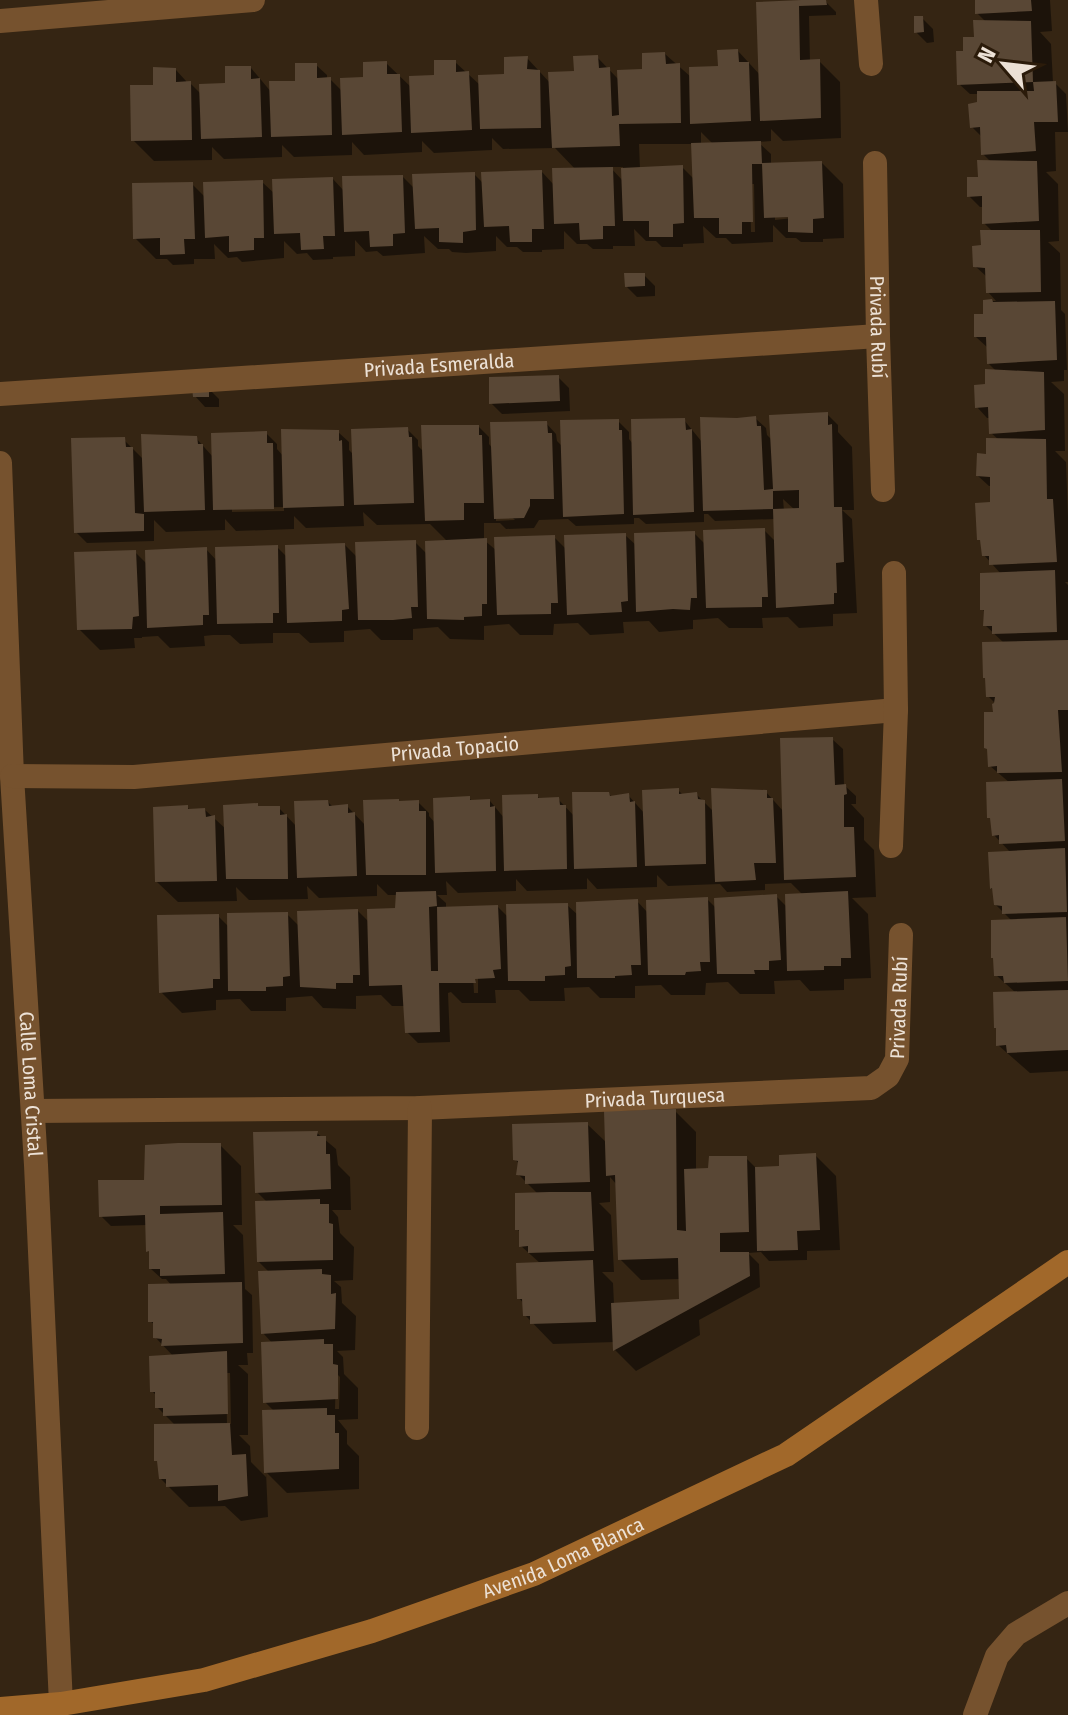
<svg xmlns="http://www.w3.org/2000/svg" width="1068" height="1715" viewBox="0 0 1068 1715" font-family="'Fira Sans Condensed',sans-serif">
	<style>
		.shadow { fill: #0007; fill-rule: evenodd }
		.building { fill: #594735 }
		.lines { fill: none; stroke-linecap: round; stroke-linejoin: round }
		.street { stroke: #76522e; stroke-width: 24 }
		.secondary { stroke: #a1682a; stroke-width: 24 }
		.labels { text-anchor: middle; stroke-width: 8; stroke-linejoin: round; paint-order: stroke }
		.street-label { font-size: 20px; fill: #ece1d6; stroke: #2b1b0a }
	</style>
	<rect width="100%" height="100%" fill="#352513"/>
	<path class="shadow" d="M 977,0 L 1050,0 L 1052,31 L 1040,32 L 1051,44 L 1053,83 L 1055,83 L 1066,94 L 1068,132 L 1055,132 L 1056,171 L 1046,172 L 1058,184 L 1059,241 L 1048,242 L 1060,253 L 1061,310 L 1065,314 L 1067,370 L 1064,370 L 1064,381 L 1051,382 L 1064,394 L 1065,451 L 1055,451 L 1066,462 L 1068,517 L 1068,582 L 1065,582 L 1068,585 L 1068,1071 L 1030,1073 L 998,1045 L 1016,993 L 996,975 L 1012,921 L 996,905 L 994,891 L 991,888 L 1011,853 L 994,835 L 993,821 L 989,817 L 1010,783 L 990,766 L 997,705 L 988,696 L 1005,644 L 985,625 L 986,613 L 982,609 L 1001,574 L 984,555 L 983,543 L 979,539 L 992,504 L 992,486 L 989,486 L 978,476 L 988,456 L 999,440 L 991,433 L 991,418 L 987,418 L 977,407 L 984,386 L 997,372 L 989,364 L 988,348 L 976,337 L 986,320 L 985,301 L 996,301 L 988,292 L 987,277 L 975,266 L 980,247 L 993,232 L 984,223 L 984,207 L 980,207 L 969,196 L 977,179 L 991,162 L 983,154 L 983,138 L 972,127 L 980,94 L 970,94 L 959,84 L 965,53 L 986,22 L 977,13 Z
		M 825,1 L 836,12 L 836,15 L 809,16 L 810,62 L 819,61 L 840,82 L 841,138 L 783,141 L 771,129 L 771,141 L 758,142 L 771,154 L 771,165 L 822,163 L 843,184 L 844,238 L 823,239 L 823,242 L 801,242 L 796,238 L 786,238 L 773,225 L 773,242 L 732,244 L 726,238 L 716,238 L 703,226 L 704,243 L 683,244 L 683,247 L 662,247 L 656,241 L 646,241 L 634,229 L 635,246 L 613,246 L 613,249 L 593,249 L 587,244 L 577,244 L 564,231 L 564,249 L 542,250 L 542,252 L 523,252 L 517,247 L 507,247 L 496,236 L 496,251 L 466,253 L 452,252 L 449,249 L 438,249 L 424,236 L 425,253 L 383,256 L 377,251 L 366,252 L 355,240 L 355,256 L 333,257 L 333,259 L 313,260 L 307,253 L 297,254 L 284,241 L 284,258 L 242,262 L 237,257 L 228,258 L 214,244 L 215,259 L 194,259 L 194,264 L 173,265 L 167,259 L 156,259 L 135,238 L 192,184 L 205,197 L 262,182 L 275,194 L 333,179 L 344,191 L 403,177 L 415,189 L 474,174 L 484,184 L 542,172 L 554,185 L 576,170 L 555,148 L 503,149 L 492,138 L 492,150 L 434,153 L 422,141 L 422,152 L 364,155 L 352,142 L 352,155 L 294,157 L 282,145 L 282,157 L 224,159 L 212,147 L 212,160 L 154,161 L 133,140 L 155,87 L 176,70 L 186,81 L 186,83 L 190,83 L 201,94 L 226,85 L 251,68 L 272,93 L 297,83 L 316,65 L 327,75 L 327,79 L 330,79 L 342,91 L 365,78 L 386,63 L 412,88 L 439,78 L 455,62 L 480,85 L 509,77 L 527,58 L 551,84 L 579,72 L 597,57 L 619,80 L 644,71 L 665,54 L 691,77 L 719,68 L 738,51 L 761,76 L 758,4 ZM 701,132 L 714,145 L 701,145 ZM 639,144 L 693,144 L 694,179 L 682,167 L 640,169 ZM 610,167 L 623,167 L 623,181 ZM 750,184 L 754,184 L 755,232 L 751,232 ZM 775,216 L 802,217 L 775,220 Z
		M 922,18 L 933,29 L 934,42 L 927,43 L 916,32 Z
		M 644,275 L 655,286 L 655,296 L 637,297 L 627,287 Z
		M 558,377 L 569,388 L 570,411 L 502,414 L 491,403 Z
		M 208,388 L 219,399 L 219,407 L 205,407 L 195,396 Z
		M 827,414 L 838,425 L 838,432 L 852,447 L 854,510 L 842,510 L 852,519 L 857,613 L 833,614 L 833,626 L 799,628 L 788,617 L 762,618 L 763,628 L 729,628 L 718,618 L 693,620 L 693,629 L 659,632 L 649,621 L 623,622 L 624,633 L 590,635 L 578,623 L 554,624 L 553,635 L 520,635 L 509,624 L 484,626 L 484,640 L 450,639 L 438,627 L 413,629 L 413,640 L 381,640 L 370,629 L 344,631 L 344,642 L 310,643 L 299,633 L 273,633 L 273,643 L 240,644 L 230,635 L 213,635 L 204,636 L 205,646 L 170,648 L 158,636 L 142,637 L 142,638 L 134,638 L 135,648 L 100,650 L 79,629 L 135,552 L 147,564 L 206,549 L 217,561 L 277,547 L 287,557 L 345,545 L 358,558 L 415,542 L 427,554 L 448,542 L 430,524 L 377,525 L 363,512 L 364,526 L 306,528 L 294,516 L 294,529 L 236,531 L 225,519 L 225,530 L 166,532 L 154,520 L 154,541 L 87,543 L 76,532 L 124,440 L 144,460 L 196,438 L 213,457 L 266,433 L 277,444 L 277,449 L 284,457 L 338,432 L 349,442 L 349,450 L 354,455 L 407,429 L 418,440 L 418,446 L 424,452 L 479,427 L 489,437 L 489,444 L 493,449 L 546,423 L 556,434 L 557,441 L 563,447 L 618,421 L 629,432 L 629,439 L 633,444 L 684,420 L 702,442 L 755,418 L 766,428 L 767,435 L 773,441 ZM 783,499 L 795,510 L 784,511 ZM 284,507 L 284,511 L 232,512 L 232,508 ZM 704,514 L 708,514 L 715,521 L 775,519 L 776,542 L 764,530 L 706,545 L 694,533 L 637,546 L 625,535 L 567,550 L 554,537 L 497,551 L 484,540 L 484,523 L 500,523 L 506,529 L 534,528 L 539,520 L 568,519 L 576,526 L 634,524 L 634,518 L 639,518 L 646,524 L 704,522 ZM 511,516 L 515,520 L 496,521 L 496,517 Z
		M 832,739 L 843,749 L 844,785 L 856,796 L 856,804 L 851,804 L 864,818 L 864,840 L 874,850 L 876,897 L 852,898 L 868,914 L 871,978 L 844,979 L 844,990 L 810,991 L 800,980 L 774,981 L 775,994 L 740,994 L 728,982 L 706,983 L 705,995 L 671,995 L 661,985 L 635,986 L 635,998 L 600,998 L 589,987 L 564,988 L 565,1001 L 530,1001 L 519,990 L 495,990 L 496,1003 L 462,1003 L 451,992 L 448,993 L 450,1042 L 418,1043 L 407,1032 L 405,1006 L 392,1006 L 381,995 L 356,996 L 356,1009 L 323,1008 L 312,996 L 286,998 L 286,1011 L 251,1011 L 240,999 L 216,1000 L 216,1010 L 182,1013 L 161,992 L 218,916 L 229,927 L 287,914 L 299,926 L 358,911 L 369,922 L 397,910 L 398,895 L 388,895 L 377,884 L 377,896 L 319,898 L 307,886 L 308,899 L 249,900 L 236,887 L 237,901 L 178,902 L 157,882 L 187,807 L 191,811 L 205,810 L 226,829 L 257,805 L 260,808 L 279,808 L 297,827 L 328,802 L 333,807 L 347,806 L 366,826 L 400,803 L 418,802 L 429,813 L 429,816 L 436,824 L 469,798 L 473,802 L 490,801 L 505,819 L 537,796 L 541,800 L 558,799 L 575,817 L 609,794 L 612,797 L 628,795 L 645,814 L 678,790 L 684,796 L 696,794 L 714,812 L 766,792 L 784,812 ZM 657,875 L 668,886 L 720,884 L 727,892 L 765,890 L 765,884 L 791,883 L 803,895 L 787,907 L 776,896 L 717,909 L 707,899 L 648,913 L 637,901 L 578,915 L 567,905 L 508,917 L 498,907 L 446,909 L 446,903 L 437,895 L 447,895 L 446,881 L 458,893 L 516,891 L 516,879 L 527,891 L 587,889 L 587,878 L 597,889 L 657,887 ZM 473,974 L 478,978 L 478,993 L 474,993 Z
		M 675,1111 L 696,1132 L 696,1170 L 710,1170 L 746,1158 L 757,1169 L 781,1168 L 815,1155 L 836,1176 L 840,1250 L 807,1251 L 807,1260 L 769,1261 L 761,1252 L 748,1253 L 759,1264 L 760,1287 L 699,1320 L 700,1335 L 636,1371 L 615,1350 L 615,1342 L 553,1344 L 525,1315 L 524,1304 L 519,1298 L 541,1264 L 521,1246 L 521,1233 L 517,1229 L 539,1195 L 518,1174 L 519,1164 L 515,1159 L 587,1124 L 607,1143 ZM 610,1177 L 617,1185 L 620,1259 L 641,1280 L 681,1279 L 682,1304 L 614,1304 L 613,1283 L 602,1272 L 614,1272 L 611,1215 L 599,1203 L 610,1202 Z
		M 317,1133 L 336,1149 L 338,1165 L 350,1177 L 351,1210 L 332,1210 L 338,1217 L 340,1233 L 354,1247 L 353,1280 L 334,1281 L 341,1287 L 342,1303 L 356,1316 L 355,1350 L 337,1351 L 343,1357 L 344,1374 L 358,1388 L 358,1419 L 338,1420 L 347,1431 L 347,1444 L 359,1456 L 359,1489 L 287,1493 L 266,1472 L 268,1517 L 241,1521 L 225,1506 L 189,1507 L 160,1478 L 160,1464 L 156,1460 L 176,1426 L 157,1407 L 157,1396 L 152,1391 L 174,1357 L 155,1337 L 155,1325 L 150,1321 L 172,1286 L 166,1279 L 162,1279 L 151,1269 L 147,1225 L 111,1226 L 101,1216 L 143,1182 L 220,1145 L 241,1166 L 242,1225 L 233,1225 L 243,1235 L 245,1289 L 252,1295 L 253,1353 L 247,1353 L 248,1365 L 238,1365 L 248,1374 L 248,1435 L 239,1435 L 250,1446 L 251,1462 L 266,1477 L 264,1412 L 275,1412 L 265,1402 L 273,1344 L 263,1333 L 270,1273 L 259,1262 L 268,1203 L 257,1192 ZM 226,1373 L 230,1373 L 231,1424 L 227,1424 ZM 336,1373 L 340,1377 L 339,1409 L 335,1409 Z"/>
	<path class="building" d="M 801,0 L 826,0 L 827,5 L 799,6 L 800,60 L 820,59 L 821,118 L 760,121 L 756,2 Z
		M 975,0 L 1031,0 L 1032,11 L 975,14 Z
		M 914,16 L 923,16 L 924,32 L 914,33 Z
		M 973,20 L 1031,21 L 1033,82 L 957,85 L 956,51 L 963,51 L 963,37 L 974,37 Z
		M 738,49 L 739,62 L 749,62 L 751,121 L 690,124 L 689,67 L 718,66 L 717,50 Z
		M 665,52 L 666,64 L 680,63 L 681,123 L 619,124 L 620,146 L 552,148 L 548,72 L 574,71 L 573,56 L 598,55 L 599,68 L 610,67 L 612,116 L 619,115 L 617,70 L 642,69 L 642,53 Z
		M 528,56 L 527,69 L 540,70 L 541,128 L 480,129 L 478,75 L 504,74 L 504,57 Z
		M 434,60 L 456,60 L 456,72 L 469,71 L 472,130 L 411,133 L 409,76 L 434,75 Z
		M 387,61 L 387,74 L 400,74 L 402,132 L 342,135 L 340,78 L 363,77 L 363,62 Z
		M 295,63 L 317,63 L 317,78 L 331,77 L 332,135 L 271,137 L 269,81 L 295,81 Z
		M 225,66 L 251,66 L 251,79 L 260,78 L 262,137 L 201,139 L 199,84 L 225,83 Z
		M 153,67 L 176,68 L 176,82 L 191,81 L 192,140 L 131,141 L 130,85 L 153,85 Z
		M 1056,81 L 1058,122 L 1034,122 L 1036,151 L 981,155 L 980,127 L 970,128 L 968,104 L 977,102 L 977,91 L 1034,91 L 1033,82 Z
		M 761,141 L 762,163 L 822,161 L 824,218 L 813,219 L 813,233 L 788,232 L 788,217 L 764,218 L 762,164 L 752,164 L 753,222 L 742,222 L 742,234 L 719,234 L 719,218 L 694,218 L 691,143 Z
		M 977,160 L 1037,161 L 1039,221 L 982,224 L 982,196 L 967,197 L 967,177 L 978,177 Z
		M 683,165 L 684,223 L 673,224 L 673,237 L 649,237 L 649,221 L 623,221 L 621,168 Z
		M 613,167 L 615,226 L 603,226 L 603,239 L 580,240 L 579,223 L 554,224 L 552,168 Z
		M 542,170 L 544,229 L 532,229 L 532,242 L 510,242 L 509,226 L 484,227 L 481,172 Z
		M 475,172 L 476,230 L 463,232 L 463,243 L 439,242 L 439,228 L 415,229 L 412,174 Z
		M 403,175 L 405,233 L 393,234 L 393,246 L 370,247 L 369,231 L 344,232 L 342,176 Z
		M 333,177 L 335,236 L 323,236 L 324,249 L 301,250 L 300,233 L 274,234 L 272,179 Z
		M 263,180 L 264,238 L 254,238 L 254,250 L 229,252 L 229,236 L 205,238 L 203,182 Z
		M 193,182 L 195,239 L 184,239 L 185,254 L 160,255 L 160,238 L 133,239 L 132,183 Z
		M 980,230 L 1040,230 L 1041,292 L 986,293 L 985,268 L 973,267 L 972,246 L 981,245 Z
		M 624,273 L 645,273 L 645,286 L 625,287 Z
		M 992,299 L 993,302 L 1055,301 L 1057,360 L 987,364 L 986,337 L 974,337 L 974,314 L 983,314 L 983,300 Z
		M 985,369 L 1044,372 L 1045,430 L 989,434 L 988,407 L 975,408 L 974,385 L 985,384 Z
		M 559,375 L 560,401 L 489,404 L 489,377 Z
		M 209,386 L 209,397 L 193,397 L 192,387 Z
		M 828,412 L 828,425 L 832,424 L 834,507 L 842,507 L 844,562 L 836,563 L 837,593 L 834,593 L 834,604 L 776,608 L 773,509 L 799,508 L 799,490 L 773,491 L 773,509 L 703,511 L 700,417 L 737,418 L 756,416 L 757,426 L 761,426 L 764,490 L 773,489 L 769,415 Z
		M 685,418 L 686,430 L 692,429 L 694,512 L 633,515 L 631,419 Z
		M 619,419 L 619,430 L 622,430 L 624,514 L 563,517 L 560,420 Z
		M 547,421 L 548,433 L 552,433 L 554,499 L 530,499 L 530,506 L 524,518 L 494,519 L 490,422 Z
		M 421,425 L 479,425 L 479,435 L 482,435 L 484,503 L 464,503 L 464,520 L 425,521 Z
		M 408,427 L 409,437 L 412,437 L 414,503 L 354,505 L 351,429 Z
		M 281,429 L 339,430 L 339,441 L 342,440 L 344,506 L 283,508 Z
		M 267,431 L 267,443 L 273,443 L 274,509 L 213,510 L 211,433 Z
		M 141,434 L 197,436 L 198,444 L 203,444 L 205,510 L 144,512 Z
		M 125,437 L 126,447 L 133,447 L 135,513 L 144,514 L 144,531 L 74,533 L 71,438 Z
		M 986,438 L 1046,439 L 1047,499 L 1053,499 L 1057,562 L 989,565 L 989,556 L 982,556 L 980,540 L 977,540 L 975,503 L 990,502 L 990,477 L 976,476 L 977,453 L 986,454 Z
		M 765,528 L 768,597 L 762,597 L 762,607 L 706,608 L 703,530 Z
		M 695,531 L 697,598 L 691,598 L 690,610 L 673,609 L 636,612 L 634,533 Z
		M 626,533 L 628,601 L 621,602 L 622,612 L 567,615 L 564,535 Z
		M 555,535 L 558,603 L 551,603 L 551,614 L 497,615 L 494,537 Z
		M 487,538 L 487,604 L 482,604 L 482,616 L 464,617 L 464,620 L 427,619 L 425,541 Z
		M 416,540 L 418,607 L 411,607 L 412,618 L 393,620 L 358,620 L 355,542 Z
		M 345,543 L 349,609 L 342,610 L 342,621 L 287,623 L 285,545 Z
		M 278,545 L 279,613 L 273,613 L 273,623 L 217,624 L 215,547 Z
		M 207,547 L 209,615 L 203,615 L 203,625 L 147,628 L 145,550 Z
		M 136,550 L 139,616 L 133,617 L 132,629 L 77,630 L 74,552 Z
		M 1055,570 L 1057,632 L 992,634 L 992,626 L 983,626 L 984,610 L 980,610 L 980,573 Z
		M 1068,640 L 1068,710 L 1058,710 L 1062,772 L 997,773 L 997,766 L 988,767 L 987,749 L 984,748 L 984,712 L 993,712 L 992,704 L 994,703 L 995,697 L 986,697 L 985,678 L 983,678 L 982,642 Z
		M 833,737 L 835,785 L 846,784 L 847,794 L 844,795 L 844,827 L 854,827 L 856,877 L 784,880 L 780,738 Z
		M 1062,779 L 1065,841 L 999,844 L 999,835 L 992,836 L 990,818 L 987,818 L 986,782 Z
		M 679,788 L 679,794 L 697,792 L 698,799 L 705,800 L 706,864 L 645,866 L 642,790 Z
		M 711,788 L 767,790 L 767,798 L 773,798 L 776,863 L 754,863 L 756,880 L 715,882 Z
		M 572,792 L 609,792 L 610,796 L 629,793 L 630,802 L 635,801 L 637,867 L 574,869 Z
		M 538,794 L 538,798 L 559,797 L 560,805 L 566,805 L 567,869 L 504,871 L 502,795 Z
		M 470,796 L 470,800 L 490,799 L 490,807 L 495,806 L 496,871 L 435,873 L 433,798 Z
		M 399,799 L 399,801 L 419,800 L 419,811 L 426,811 L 426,875 L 366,875 L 363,800 Z
		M 328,800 L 329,806 L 348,804 L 348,813 L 355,812 L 357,876 L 297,878 L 294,801 Z
		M 258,803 L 258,806 L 280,806 L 280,815 L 287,814 L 288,879 L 226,879 L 223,805 Z
		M 188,805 L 188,809 L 205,808 L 206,817 L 215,815 L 217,881 L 155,882 L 153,807 Z
		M 1065,848 L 1067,912 L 1002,914 L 1002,906 L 994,905 L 992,888 L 990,889 L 988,852 Z
		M 436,891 L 437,906 L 429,907 L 431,971 L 438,971 L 437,907 L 498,905 L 501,969 L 493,970 L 495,978 L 475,979 L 476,983 L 439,983 L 440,1032 L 405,1033 L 402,985 L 369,986 L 367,909 L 395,908 L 396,892 Z
		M 848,891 L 851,958 L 841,958 L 841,966 L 824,966 L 824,970 L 787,971 L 785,894 Z
		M 777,894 L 781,960 L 769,961 L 769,970 L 754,970 L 755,974 L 717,974 L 714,898 Z
		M 708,897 L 710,962 L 700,962 L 701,971 L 686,972 L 685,975 L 648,975 L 646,900 Z
		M 638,899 L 641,965 L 631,965 L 632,975 L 615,976 L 615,978 L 577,978 L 576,902 Z
		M 568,903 L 571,966 L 565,967 L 565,975 L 545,976 L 545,981 L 508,981 L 506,904 Z
		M 358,909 L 360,975 L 353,975 L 353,983 L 336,983 L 336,989 L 300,987 L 297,911 Z
		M 288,912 L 290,976 L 283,977 L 283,986 L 266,987 L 266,991 L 228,991 L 227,913 Z
		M 219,914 L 220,979 L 213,979 L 213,988 L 159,993 L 157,915 Z
		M 1066,917 L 1068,981 L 1004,983 L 1003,976 L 994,976 L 993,958 L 991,958 L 991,920 Z
		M 1068,990 L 1068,1050 L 1007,1053 L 1006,1045 L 996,1046 L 996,1028 L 994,1028 L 993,992 Z
		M 676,1109 L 677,1230 L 686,1231 L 684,1169 L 708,1168 L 709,1156 L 747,1156 L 749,1232 L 720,1233 L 720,1252 L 749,1252 L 750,1276 L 613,1351 L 611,1303 L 679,1299 L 678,1258 L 618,1260 L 615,1175 L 606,1176 L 604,1111 Z
		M 588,1122 L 590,1182 L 525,1184 L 525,1176 L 516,1175 L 518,1161 L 513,1160 L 512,1124 Z
		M 318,1131 L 317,1136 L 326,1136 L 326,1154 L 330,1154 L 331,1189 L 255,1193 L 253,1132 Z
		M 178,1143 L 221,1143 L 222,1205 L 160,1206 L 160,1214 L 223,1212 L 225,1274 L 160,1276 L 160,1269 L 149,1269 L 149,1251 L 146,1252 L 145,1215 L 99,1217 L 98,1180 L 144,1180 L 145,1145 Z
		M 816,1153 L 820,1230 L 797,1231 L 798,1250 L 757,1251 L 755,1167 L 779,1166 L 779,1155 Z
		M 549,1192 L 591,1192 L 594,1251 L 528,1253 L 528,1246 L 519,1247 L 519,1230 L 515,1230 L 515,1193 Z
		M 320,1199 L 320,1204 L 329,1204 L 329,1223 L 333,1224 L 333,1260 L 257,1262 L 255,1201 Z
		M 593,1260 L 596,1322 L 530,1324 L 530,1316 L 523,1316 L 522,1299 L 517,1299 L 516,1263 Z
		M 322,1269 L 322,1274 L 331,1275 L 331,1294 L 336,1293 L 335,1329 L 261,1334 L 258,1271 Z
		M 242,1282 L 243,1343 L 161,1346 L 162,1339 L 153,1338 L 153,1322 L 148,1322 L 148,1284 Z
		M 324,1339 L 324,1344 L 333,1344 L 333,1364 L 338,1365 L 338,1399 L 263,1403 L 261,1342 Z
		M 227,1351 L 228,1414 L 163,1416 L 163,1408 L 155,1408 L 155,1392 L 150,1392 L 149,1356 Z
		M 327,1408 L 327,1415 L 335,1415 L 335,1433 L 339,1433 L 339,1469 L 264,1473 L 262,1410 Z
		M 230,1423 L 232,1455 L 246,1454 L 248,1496 L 218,1501 L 218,1485 L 166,1487 L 166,1479 L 159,1479 L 157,1461 L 154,1461 L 154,1424 Z"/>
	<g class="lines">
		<g class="street">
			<path d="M 866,0 L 871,64"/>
			<path d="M 0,21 L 253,0"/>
			<path id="s1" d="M 875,163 L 878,336 L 883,490"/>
			<path id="s2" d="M 0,394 L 878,336"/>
			<path id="s3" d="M 0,463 L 12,776 L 36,1165 L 61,1704"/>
			<path id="s4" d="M 12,776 L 134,777 L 896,710"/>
			<path d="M 891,846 L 896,710 L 894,573"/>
			<path id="s5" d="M 33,1111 L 420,1108 L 871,1088 L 888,1076 L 897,1059 L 901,935"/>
			<path d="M 417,1428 L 420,1108"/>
			<path d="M 975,1715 L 997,1656 L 1016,1634 L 1068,1603"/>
		</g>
		<path class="secondary" id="s6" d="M 0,1709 L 61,1704 L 204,1680 L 372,1631 L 534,1574 L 786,1455 L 1068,1262"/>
	</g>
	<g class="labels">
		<g class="street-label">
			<text dy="7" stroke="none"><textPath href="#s1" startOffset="164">Privada Rubí</textPath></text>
			<text dy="7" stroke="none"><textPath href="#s2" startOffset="440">Privada Esmeralda</textPath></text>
			<text dy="7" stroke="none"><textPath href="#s4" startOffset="444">Privada Topacio</textPath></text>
			<text dy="7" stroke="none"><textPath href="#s5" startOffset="930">Privada Rubí</textPath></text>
			<text dy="7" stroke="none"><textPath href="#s3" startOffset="622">Calle Loma Cristal</textPath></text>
			<text dy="7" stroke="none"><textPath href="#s5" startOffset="622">Privada Turquesa</textPath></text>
			<text dy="7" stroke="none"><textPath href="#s6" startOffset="586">Avenida Loma Blanca</textPath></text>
		</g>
	</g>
	<g transform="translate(1004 64) rotate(298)" stroke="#2b1b0a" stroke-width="6" paint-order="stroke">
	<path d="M0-6L14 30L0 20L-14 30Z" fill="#ece1d6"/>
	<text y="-12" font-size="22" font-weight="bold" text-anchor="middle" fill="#ece1d6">N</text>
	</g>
</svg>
